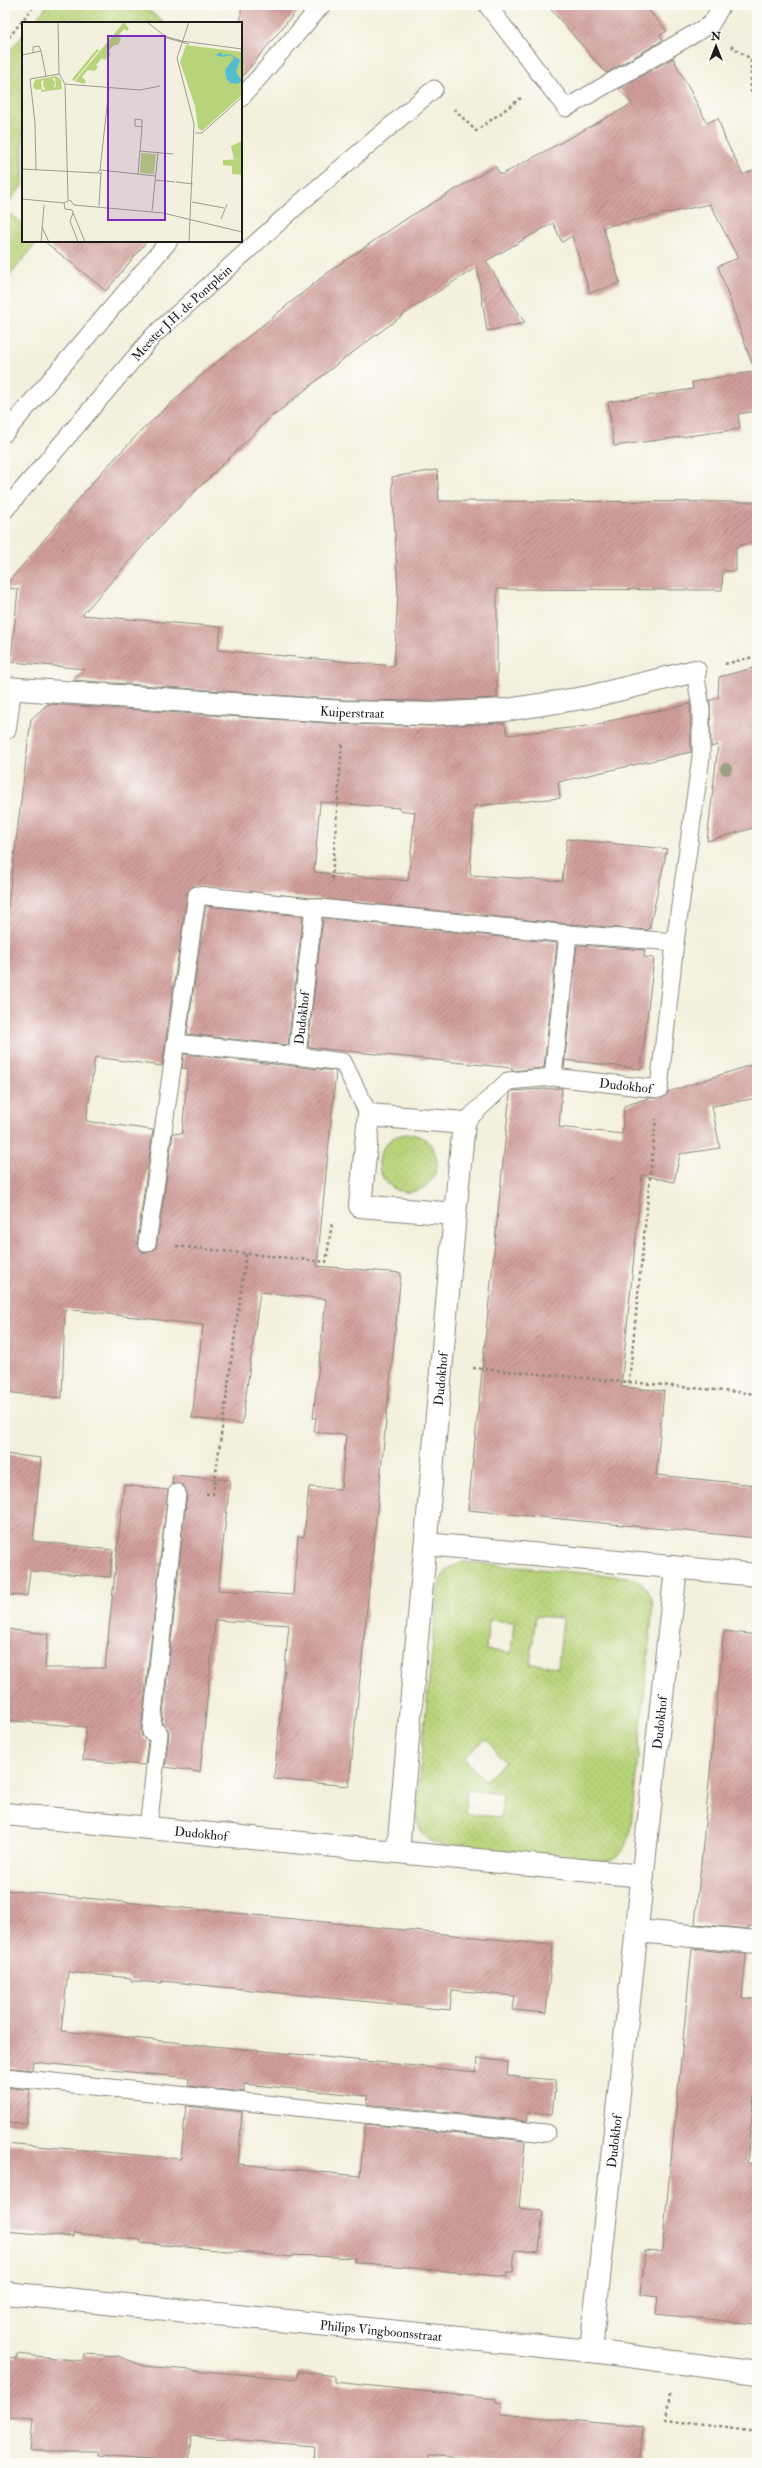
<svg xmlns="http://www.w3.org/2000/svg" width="762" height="2468" viewBox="0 0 762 2468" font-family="'IM FELL Double Pica',serif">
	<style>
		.grass { fill: url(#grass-dots); stroke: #6a784b; fill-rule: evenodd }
		.building { fill: url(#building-hatch); fill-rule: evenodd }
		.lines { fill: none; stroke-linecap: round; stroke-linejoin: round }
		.service-casing { stroke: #88867c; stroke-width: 19 }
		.minor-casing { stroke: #88867c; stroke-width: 24 }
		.path { stroke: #88867c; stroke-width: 2.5; stroke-dasharray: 3 3; stroke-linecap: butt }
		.service { stroke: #fff; stroke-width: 17 }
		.minor { stroke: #fff; stroke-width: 22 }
		.tree { fill: #9b9f85 }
		.labels { text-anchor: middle; stroke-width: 3; stroke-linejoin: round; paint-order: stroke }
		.street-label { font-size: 13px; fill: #1c1c1c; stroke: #fdfcf7 }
		.inset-road { fill: none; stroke: #9d9b90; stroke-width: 1 }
		.view { fill: #7b2cbf; fill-opacity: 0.15; stroke: #7b2cbf; stroke-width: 2 }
		.inset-edge { fill: none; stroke: #1c1c1c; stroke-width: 2 }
	</style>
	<defs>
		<pattern id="grass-dots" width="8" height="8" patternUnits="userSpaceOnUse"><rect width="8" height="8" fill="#b8d47a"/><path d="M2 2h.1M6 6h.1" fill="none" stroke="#9eb569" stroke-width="1.8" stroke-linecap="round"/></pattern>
		<pattern id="building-hatch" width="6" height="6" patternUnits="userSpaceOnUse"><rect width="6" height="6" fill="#d19e9b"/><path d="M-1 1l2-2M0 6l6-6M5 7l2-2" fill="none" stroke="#a9807e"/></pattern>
	</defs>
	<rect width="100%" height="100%" fill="#fdfcf7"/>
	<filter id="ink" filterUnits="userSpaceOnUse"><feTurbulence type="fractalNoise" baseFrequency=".025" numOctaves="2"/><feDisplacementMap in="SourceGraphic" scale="8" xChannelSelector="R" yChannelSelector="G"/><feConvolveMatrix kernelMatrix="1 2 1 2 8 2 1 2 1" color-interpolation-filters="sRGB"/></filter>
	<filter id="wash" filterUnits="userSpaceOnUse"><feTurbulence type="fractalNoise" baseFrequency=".012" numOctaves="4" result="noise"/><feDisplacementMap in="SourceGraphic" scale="16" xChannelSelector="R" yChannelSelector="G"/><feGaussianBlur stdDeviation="0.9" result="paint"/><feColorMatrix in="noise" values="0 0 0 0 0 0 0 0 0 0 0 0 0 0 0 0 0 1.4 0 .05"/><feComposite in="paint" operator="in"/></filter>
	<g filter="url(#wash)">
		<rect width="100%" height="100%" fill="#f3f0dd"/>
		<path class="grass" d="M 48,5 L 142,5 L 164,23 L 33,23 Z
			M 23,35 L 23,185 L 5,207 L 5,57 Z
			M 5,209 L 23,224 L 23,241 L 38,241 L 8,278 L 5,276 Z
			M379 1163a29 29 0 1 1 58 0a29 29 0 1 1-58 0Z
			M 463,1562 L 627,1577 C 643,1580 651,1590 653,1606 L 631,1826 C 628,1845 624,1857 603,1862 L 442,1845 C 425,1841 417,1830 416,1812 L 438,1589 C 441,1574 449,1566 463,1562 ZM 536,1616 L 563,1618 L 558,1667 L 530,1664 ZM 489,1620 L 514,1622 L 511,1653 L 486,1650 ZM 486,1739 L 505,1762 L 484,1781 L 464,1758 ZM 467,1790 L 503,1794 L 501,1817 L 465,1814 Z"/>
		<g id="blocks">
			<path class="building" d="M 241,5 L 301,5 L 241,78 Z
				M 547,5 L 644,5 L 667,31 L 660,35 L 663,40 L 606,73 Z
				M 673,58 L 707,123 L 718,118 L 725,139 L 743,175 L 757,168 L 757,363 L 752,364 L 718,266 L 738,258 L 710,204 L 603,227 L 620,283 L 590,293 L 572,236 L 562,242 L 553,223 L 486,261 L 525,323 L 487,331 L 477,267 L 418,304 L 337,364 L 273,416 L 274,414 L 163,523 L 82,615 L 221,627 L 218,650 L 394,666 L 398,594 L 392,477 L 437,470 L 439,501 L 757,502 L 757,540 L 736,547 L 736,571 L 723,571 L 722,590 L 497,589 L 497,698 L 432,701 L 345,700 L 73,680 L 85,669 L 11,662 L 18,589 L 5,588 L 5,586 L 100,474 L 140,432 L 207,370 L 331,270 L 409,217 L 495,166 L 501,175 L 632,104 L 619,89 Z
				M 44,241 L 147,241 L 106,291 Z
				M 757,371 L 757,411 L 738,414 L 740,429 L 614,446 L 608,402 L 693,389 L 692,382 Z
				M 757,667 L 757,827 L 707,841 L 718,745 L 711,747 L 710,700 L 718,698 L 719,677 Z
				M 48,704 L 344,724 L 432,726 L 504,723 L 508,735 L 605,724 L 604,722 L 690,704 L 691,752 L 558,782 L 560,798 L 474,806 L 470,875 L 562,881 L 567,839 L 667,849 L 649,930 L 569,924 L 193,886 L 187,894 L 162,1066 L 95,1057 L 86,1121 L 153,1130 L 137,1242 L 141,1251 L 146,1253 L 155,1249 L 157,1244 L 173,1133 L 182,1134 L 188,1069 L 182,1068 L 184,1054 L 336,1071 L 317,1266 L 401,1273 L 349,1786 L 274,1779 L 289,1625 L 215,1620 L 200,1772 L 165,1767 L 169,1734 L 168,1729 L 162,1724 L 187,1494 L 183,1485 L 172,1484 L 173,1475 L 230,1480 L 218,1590 L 293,1595 L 298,1536 L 304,1537 L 309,1487 L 341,1489 L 346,1435 L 314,1432 L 316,1418 L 313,1418 L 326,1299 L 260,1292 L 242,1424 L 192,1418 L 203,1325 L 65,1309 L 62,1398 L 5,1392 L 5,930 L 31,719 ZM 320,802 L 399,808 L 399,810 L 415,812 L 408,881 L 314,872 Z
				M 206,906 L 303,916 L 288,1045 L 187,1034 Z
				M 323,918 L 557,943 L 544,1068 L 512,1071 L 512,1068 L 308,1047 Z
				M 577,945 L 645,950 L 644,957 L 654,958 L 641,1069 L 565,1060 L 564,1068 Z
				M 757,1063 L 757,1098 L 712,1106 L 720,1148 L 680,1154 L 674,1182 L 642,1175 L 621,1387 L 664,1391 L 656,1475 L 757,1485 L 757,1538 L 468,1510 L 510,1093 L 512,1091 L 562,1088 L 559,1127 L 622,1134 L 624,1106 L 649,1098 L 663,1098 L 668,1092 Z
				M 5,1454 L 41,1458 L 33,1541 L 113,1550 L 110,1577 L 30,1571 L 27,1596 L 5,1595 Z
				M 124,1485 L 168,1490 L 141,1731 L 142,1736 L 148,1741 L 145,1765 L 83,1760 L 86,1727 L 5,1720 L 5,1629 L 48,1634 L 45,1668 L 105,1668 Z
				M 724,1631 L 757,1635 L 757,1926 L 749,1926 L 749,1929 L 695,1924 Z
				M 5,1890 L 553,1945 L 546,2013 L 513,2010 L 515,1996 L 484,1993 L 452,1990 L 450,2010 L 162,1981 L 162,1983 L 131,1981 L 131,1978 L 68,1972 L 61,2031 L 476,2072 L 477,2058 L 508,2062 L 507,2076 L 556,2080 L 552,2114 L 528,2112 L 527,2121 L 367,2104 L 368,2096 L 244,2084 L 244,2092 L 188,2086 L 189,2078 L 33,2062 L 32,2070 L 5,2067 Z
				M 692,1949 L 746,1954 L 742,1998 L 757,1999 L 757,2097 L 754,2097 L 747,2163 L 757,2164 L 757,2324 L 656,2314 L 658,2297 L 641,2295 L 645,2251 L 662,2252 Z
				M 5,2087 L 30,2090 L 26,2124 L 5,2123 Z
				M 186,2106 L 242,2112 L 238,2164 L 360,2176 L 365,2124 L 525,2141 L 519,2208 L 543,2211 L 539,2252 L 515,2250 L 513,2273 L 507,2273 L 507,2277 L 354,2262 L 355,2258 L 293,2255 L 293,2257 L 141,2243 L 141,2240 L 73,2233 L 73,2237 L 5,2231 L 5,2143 L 181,2159 Z
				M 17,2354 L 83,2361 L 84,2354 L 118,2356 L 144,2366 L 297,2379 L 298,2372 L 304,2372 L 334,2376 L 334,2382 L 496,2399 L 496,2402 L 502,2403 L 501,2414 L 643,2427 L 639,2463 L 507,2463 L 428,2456 L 427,2463 L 313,2463 L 314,2446 L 191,2436 L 189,2463 L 98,2456 L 98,2451 L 30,2451 L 33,2419 L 5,2417 L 5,2357 L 16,2358 Z"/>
		</g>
	</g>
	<g filter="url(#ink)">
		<use href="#blocks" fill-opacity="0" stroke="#88867c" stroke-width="1"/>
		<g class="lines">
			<g class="service-casing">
				<g id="service">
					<path d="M 487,5 L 566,108 L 711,24 L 722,5"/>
					<path d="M 241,98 L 322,5"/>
					<path d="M 5,433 L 169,241"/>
					<path id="s1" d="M 5,510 L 154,335 L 299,204 L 434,89"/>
					<path id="s2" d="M 568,934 L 553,1077 L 659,1089 L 675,942 L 701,757 L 701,708 L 695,671"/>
					<path id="s3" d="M 175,1043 L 297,1056 L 314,907"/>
					<path d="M 297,1056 L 343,1062 L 369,1115"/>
					<path d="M 464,1123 L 508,1081 L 553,1077"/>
					<path d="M 147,1243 L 197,895 L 568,934 L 675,942"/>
					<path d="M 148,1828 L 159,1733 L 151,1732 L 177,1493"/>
					<path d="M 5,2077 L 546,2133"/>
				</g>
			</g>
			<g class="minor-casing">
				<g id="minor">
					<path id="s4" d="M 5,688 L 344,712 L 432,714 L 506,710 L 589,697 L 695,671"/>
					<path d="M 5,728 L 10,689"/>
					<path d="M 426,1544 L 757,1575"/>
					<path id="s5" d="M 5,1814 L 643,1876"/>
					<path id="s6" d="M 398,1851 L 455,1214 L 360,1206 L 369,1115 L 464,1123 L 455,1214"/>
					<path d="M 637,1931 L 757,1942"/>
					<path id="s7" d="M 5,2293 L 591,2351 L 757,2373"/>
					<path id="s8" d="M 591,2351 L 676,1568"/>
				</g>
			</g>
			<path class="path" d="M 5,42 L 35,5
				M 731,46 L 757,63
				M 751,60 L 751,91 L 757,101
				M 454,109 L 476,131 L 521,98
				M 725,664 L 757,656
				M 332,879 L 342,744
				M 176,1246 L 326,1262 L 332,1223
				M 473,1368 L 629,1382 L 656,1119
				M 629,1382 L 757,1394
				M 206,1494 L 213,1494 L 246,1254
				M 670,2395 L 666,2420 L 757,2432"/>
			<use href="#service" class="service"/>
			<use href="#minor" class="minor"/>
		</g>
		<circle class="tree" cx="726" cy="769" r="6"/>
	</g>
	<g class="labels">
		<g class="street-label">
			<text dy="5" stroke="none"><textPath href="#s1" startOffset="265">Meester J.H. de Pontplein</textPath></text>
			<text dy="5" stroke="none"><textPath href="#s4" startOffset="348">Kuiperstraat</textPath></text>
			<text dy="5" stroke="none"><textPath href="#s3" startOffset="161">Dudokhof</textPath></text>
			<text dy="5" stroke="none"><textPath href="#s2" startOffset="217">Dudokhof</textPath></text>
			<text dy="5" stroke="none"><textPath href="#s6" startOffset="474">Dudokhof</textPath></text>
			<text dy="5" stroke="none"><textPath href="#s8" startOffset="632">Dudokhof</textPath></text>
			<text dy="5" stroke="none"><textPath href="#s5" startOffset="197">Dudokhof</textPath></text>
			<text dy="5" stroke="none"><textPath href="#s8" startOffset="211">Dudokhof</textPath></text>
			<text dy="5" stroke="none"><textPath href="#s7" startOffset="378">Philips Vingboonsstraat</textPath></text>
		</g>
	</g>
	<g transform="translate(22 22)">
		<rect width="220" height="220" fill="#f3f0dd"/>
		<path d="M 102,0 L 107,7 L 105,9 L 102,7 L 96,14 L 99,17 L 96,23 L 92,23 L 86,30 L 89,32 L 87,35 L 82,38 L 80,36 L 74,43 L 76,45 L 73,49 L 66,48 L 60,55 L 64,59 L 62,62 L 53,59 ZM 75,27 L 77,28 L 52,59 L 50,57 ZM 34,54 L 39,58 L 40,67 L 19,70 L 19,67 L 14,68 L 11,64 L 13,58 ZM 33,56 L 34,65 L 20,68 L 19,59 ZM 220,119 L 220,137 L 212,137 L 209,124 ZM 119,131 L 134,132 L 132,152 L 118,151 Z" fill="#b8d47a" fill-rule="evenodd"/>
		<path d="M 164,23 L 220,30 L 220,73 L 180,109 L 176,106 L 173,84 L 158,40 ZM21 62a6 6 0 1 1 12 0a6 6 0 1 1-12 0ZM 220,137 L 220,153 L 210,152 L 210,144 L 201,143 L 201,138 Z" fill="#b8d47a"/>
		<path d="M 200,30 L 199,33 L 208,32 L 218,38 L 214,50 L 220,59 L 215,62 L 208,61 L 204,56 L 203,48 L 212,36 L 208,33 L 201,35 L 193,33 Z" fill="#54bdd0"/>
		<path class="inset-road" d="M 36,0 L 37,52M 125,0 L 145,16 L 167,22M 142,14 L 160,19 L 220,27M 11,31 L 11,25 L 17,24 L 19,29M 0,33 L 19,29 L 24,54M 43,62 L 46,178M 173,111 L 180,111 L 220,75M 118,129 L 151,132M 0,147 L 76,151M 14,148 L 13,101 L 8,57 L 37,52 L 43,62 L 118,68 L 138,64M 78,148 L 87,66M 80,150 L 78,152 L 76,150 L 78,148 L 134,154M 116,152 L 120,105 L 113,104 L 113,97 L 120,98 L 120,105M 133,158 L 153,160M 154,160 L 171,162M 0,177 L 42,181M 170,180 L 202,186M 42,181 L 48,178 L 52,183M 42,181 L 43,187 L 50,188M 52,183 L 141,191 L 220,210M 77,184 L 79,151M 50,188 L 63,220M 130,189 L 136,131M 51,191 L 48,199 L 56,220M 199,197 L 205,182M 20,205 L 27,220M 19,220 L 22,183M 167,220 L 172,102 L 155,36 L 167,0"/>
		<path class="view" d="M 86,14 L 143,14 L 143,198 L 86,198 Z"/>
		<rect width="220" height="220" class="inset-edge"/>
	</g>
	<rect width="762" height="2468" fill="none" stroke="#fdfcf7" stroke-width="20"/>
	<g transform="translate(716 46)" stroke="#fdfcf7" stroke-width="3" paint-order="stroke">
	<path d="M0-3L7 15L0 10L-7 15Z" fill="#1c1c1c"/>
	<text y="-6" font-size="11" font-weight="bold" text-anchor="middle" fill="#1c1c1c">N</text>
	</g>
</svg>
